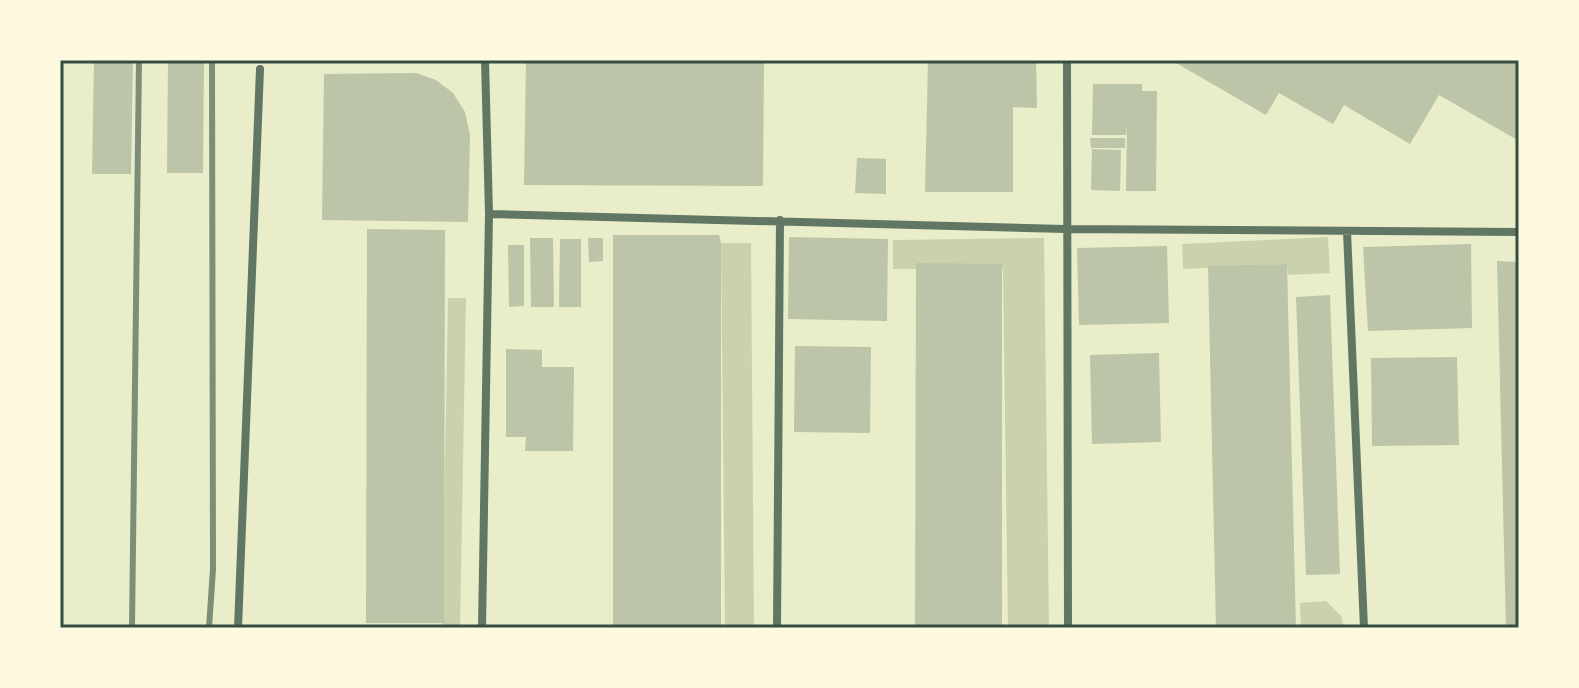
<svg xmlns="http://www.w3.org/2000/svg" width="1579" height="688" viewBox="0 0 1579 688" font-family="Jost,sans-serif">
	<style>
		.green { fill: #cad2ad }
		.building { fill: #bcc5a7 }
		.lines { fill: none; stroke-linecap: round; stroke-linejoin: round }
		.minor { stroke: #617663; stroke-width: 8 }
		.rail { stroke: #7c8e77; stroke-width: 6 }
		.neatline { fill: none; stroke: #344e41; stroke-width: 3 }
	</style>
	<rect width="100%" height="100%" fill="#e9edc9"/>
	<path class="green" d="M 1328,237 L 1330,273 L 1288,275 L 1287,264 L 1183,269 L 1182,244 Z
		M 1044,238 L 1049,628 L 1008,628 L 1003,269 L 893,269 L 893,240 Z
		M 721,243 L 751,243 L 754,628 L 725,628 Z
		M 448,298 L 466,298 L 460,628 L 442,628 Z
		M 1326,601 L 1342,617 L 1343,628 L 1301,628 L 1300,603 Z"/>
	<path class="building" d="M 94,60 L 133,60 L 131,174 L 92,174 Z
		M 168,60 L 204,60 L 203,173 L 167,173 Z
		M 526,60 L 764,60 L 763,186 L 524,185 Z
		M 928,60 L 1036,60 L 1037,108 L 1013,107 L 1013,192 L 925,192 Z
		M 1171,60 L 1519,60 L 1519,141 L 1439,95 L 1410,144 L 1344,105 L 1333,124 L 1279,93 L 1266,115 Z
		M 416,73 L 436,80 L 453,93 L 465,112 L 470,135 L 468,222 L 322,220 L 324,74 Z
		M 1093,84 L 1142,84 L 1142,91 L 1157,91 L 1156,191 L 1126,191 L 1127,124 L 1126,135 L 1092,135 Z
		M 1090,138 L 1125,138 L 1125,148 L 1091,148 Z
		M 1092,149 L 1121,150 L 1120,191 L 1091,190 Z
		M 857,158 L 886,159 L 886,194 L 855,193 Z
		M 367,229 L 445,230 L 444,623 L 366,623 Z
		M 613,235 L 719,235 L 721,243 L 721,628 L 613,628 Z
		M 789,237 L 888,239 L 887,321 L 788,319 Z
		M 530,238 L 553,238 L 554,307 L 531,307 Z
		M 588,238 L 603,238 L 603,261 L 589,262 Z
		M 560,239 L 581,239 L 581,307 L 559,307 Z
		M 1471,244 L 1472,328 L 1368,331 L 1363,247 Z
		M 508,245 L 524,245 L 524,306 L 509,307 Z
		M 1167,246 L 1169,323 L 1079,325 L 1077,248 Z
		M 1497,261 L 1519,262 L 1519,628 L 1506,628 Z
		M 916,263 L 1002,264 L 1002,628 L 915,628 Z
		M 1287,264 L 1296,628 L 1216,628 L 1208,266 Z
		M 1330,295 L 1340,574 L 1306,575 L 1296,297 Z
		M 795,346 L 871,347 L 870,433 L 794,432 Z
		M 506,349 L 542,350 L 542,367 L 574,367 L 573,451 L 525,451 L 526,437 L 506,437 Z
		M 1159,353 L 1161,442 L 1092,444 L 1090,355 Z
		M 1457,357 L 1459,445 L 1372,446 L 1371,358 Z"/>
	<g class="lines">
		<path class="minor" d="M 1067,60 L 1068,628
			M 489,214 L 1065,229 L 1519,232
			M 1347,231 L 1364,628
			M 238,628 L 260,69
			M 482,628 L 489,214 L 485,60
			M 777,628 L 780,220"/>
		<path class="rail" d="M 132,628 L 139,60
			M 209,628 L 213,569 L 212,60"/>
	</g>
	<rect width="1579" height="688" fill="none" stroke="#fefae0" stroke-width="124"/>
	<rect x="62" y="62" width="1455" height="564" class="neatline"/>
</svg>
